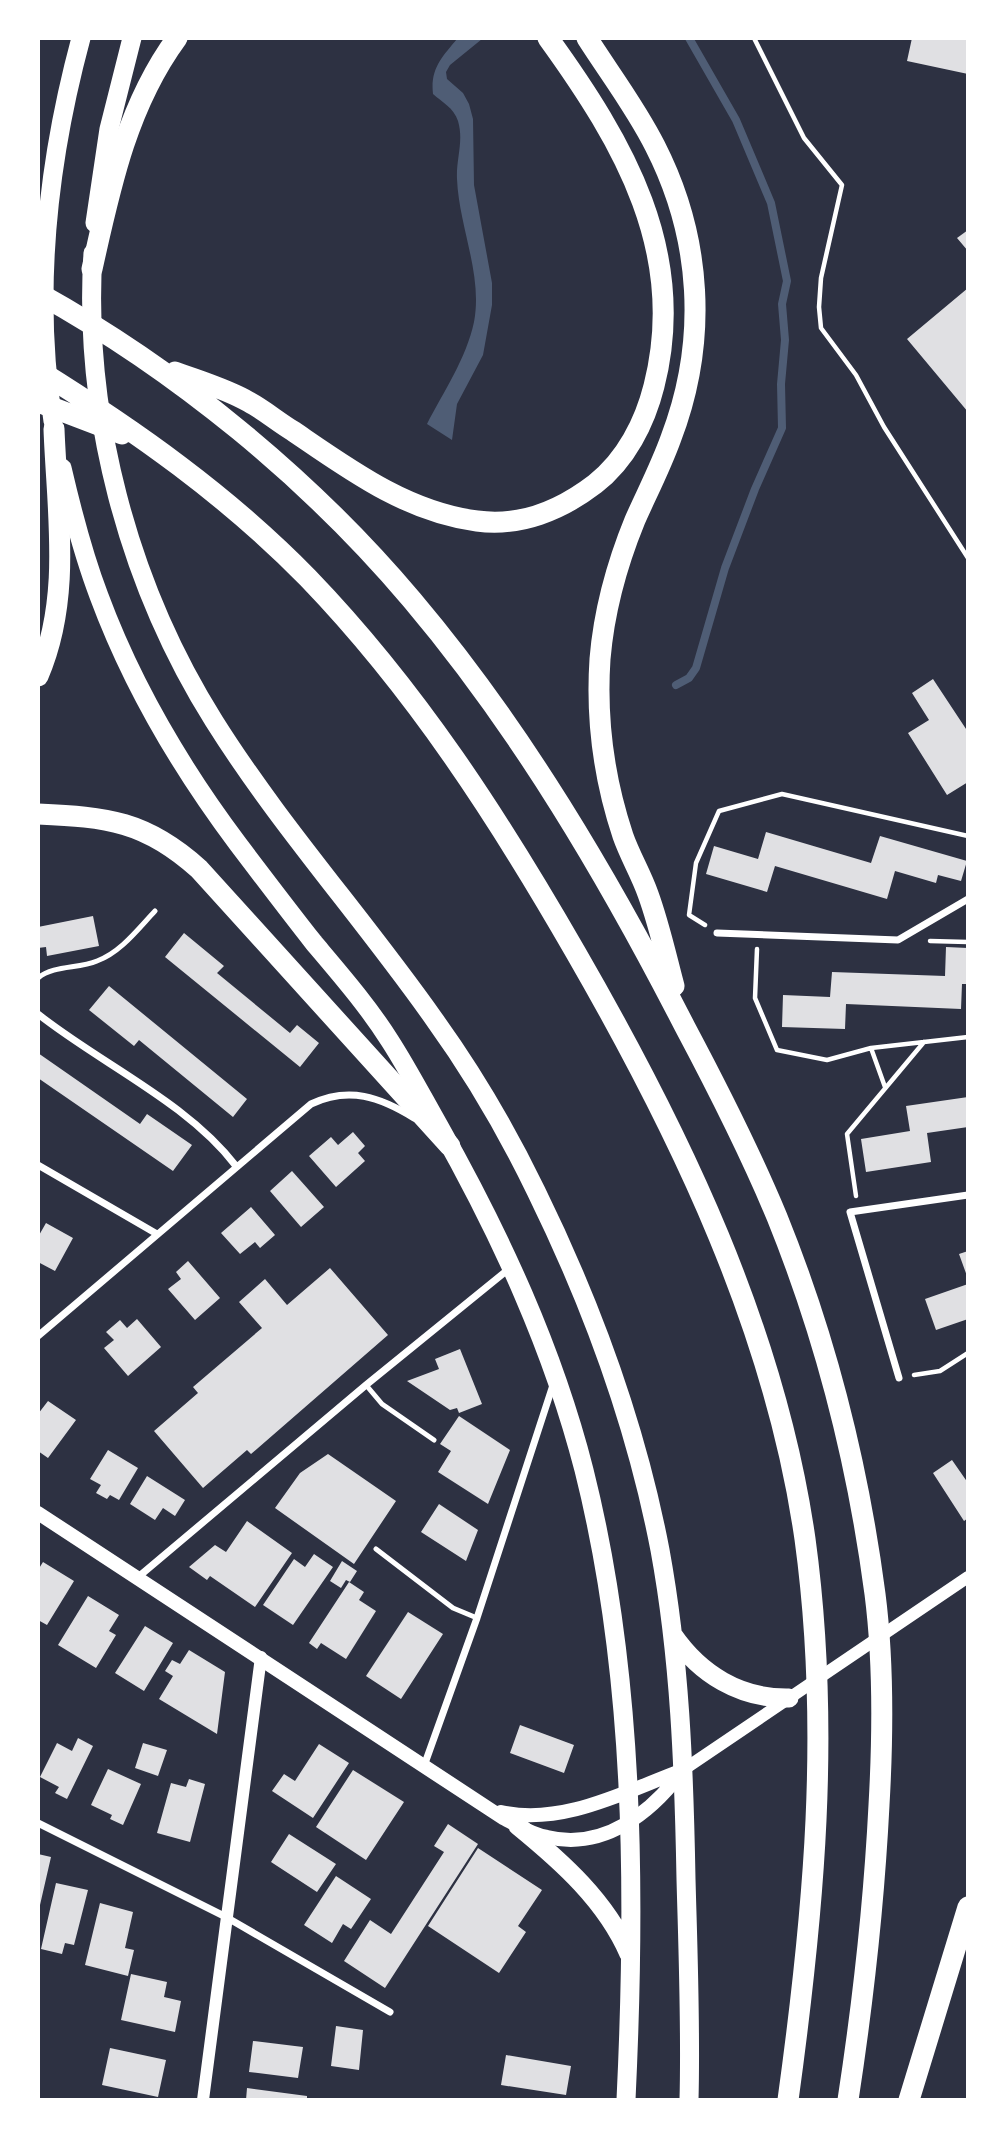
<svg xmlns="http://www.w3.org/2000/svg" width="1006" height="2138" viewBox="0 0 1006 2138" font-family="Poppins,sans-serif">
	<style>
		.water { fill: #4f5d75 }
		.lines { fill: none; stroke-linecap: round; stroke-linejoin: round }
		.stream { stroke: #4f5d75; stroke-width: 8 }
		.building { fill: #e0e0e3 }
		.path { stroke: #fff; stroke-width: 4.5 }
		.service { stroke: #fff; stroke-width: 5 }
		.minor { stroke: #fff; stroke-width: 7 }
		.tertiary { stroke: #fff; stroke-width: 12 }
		.secondary { stroke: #fff; stroke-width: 14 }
		.trunk { stroke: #fff; stroke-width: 19 }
		.motorway { stroke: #fff; stroke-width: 21 }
	</style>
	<rect width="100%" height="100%" fill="#2d3142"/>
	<path class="water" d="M 457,39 L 482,39 L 450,65 L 446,72 L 447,79 L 463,93 L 469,104 L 473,119 L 474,185 L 492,283 L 492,305 L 483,355 L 457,404 L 452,440 L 427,424 C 444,391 466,359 474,322 C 483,275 459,227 457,179 C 456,159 464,141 458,121 C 454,108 442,102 433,94 C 430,69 442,57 457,39 Z"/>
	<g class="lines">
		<path class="stream" d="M 676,685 L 689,678 L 696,668 L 725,568 L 755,489 L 782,428 L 781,384 L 785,340 L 782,304 L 787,281 L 771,203 L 736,120 L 689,38"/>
	</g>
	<path class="building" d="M 912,38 L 968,38 L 968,74 L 907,61 Z
		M 968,230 L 968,251 L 957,238 Z
		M 968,288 L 968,412 L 907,339 Z
		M 933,679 L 968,732 L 968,782 L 947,795 L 908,733 L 929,720 L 912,693 Z
		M 766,832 L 871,863 L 880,836 L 967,861 L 961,881 L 938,875 L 936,883 L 895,871 L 887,899 L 775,866 L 767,892 L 706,874 L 714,846 L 758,859 Z
		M 93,916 L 99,946 L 47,956 L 46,947 L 38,948 L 38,927 Z
		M 184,933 L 224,966 L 217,973 L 290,1033 L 297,1025 L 319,1043 L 300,1067 L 165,957 Z
		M 946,947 L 968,948 L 968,984 L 962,984 L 961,1009 L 846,1004 L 845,1029 L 782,1027 L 783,995 L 830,997 L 832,972 L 945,976 Z
		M 109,986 L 247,1099 L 233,1117 L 139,1040 L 134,1046 L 89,1010 Z
		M 38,1053 L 140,1124 L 147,1114 L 192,1145 L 173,1171 L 38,1078 Z
		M 968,1097 L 968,1127 L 927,1133 L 931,1162 L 866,1172 L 861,1139 L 910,1131 L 906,1106 Z
		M 353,1132 L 365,1146 L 358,1153 L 365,1161 L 336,1187 L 309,1156 L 331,1137 L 338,1145 Z
		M 292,1171 L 324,1207 L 301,1227 L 270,1191 Z
		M 251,1207 L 275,1235 L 260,1248 L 255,1242 L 240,1254 L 221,1233 Z
		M 46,1223 L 73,1238 L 55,1271 L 38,1262 L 38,1237 Z
		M 968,1251 L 968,1276 L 967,1276 L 959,1254 Z
		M 188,1261 L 220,1298 L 195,1320 L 168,1289 L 181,1279 L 176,1272 Z
		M 330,1268 L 388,1335 L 251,1454 L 247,1450 L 203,1488 L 154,1431 L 198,1393 L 193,1387 L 262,1328 L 239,1302 L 265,1279 L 287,1305 Z
		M 968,1284 L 968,1319 L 936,1330 L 925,1299 Z
		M 137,1319 L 161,1347 L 128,1376 L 104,1348 L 114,1340 L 106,1332 L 120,1320 L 127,1328 Z
		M 460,1349 L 482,1404 L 459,1413 L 457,1408 L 450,1410 L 407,1381 L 439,1369 L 435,1359 Z
		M 48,1401 L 76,1420 L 48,1458 L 38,1451 L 38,1414 Z
		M 459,1416 L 510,1450 L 488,1504 L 438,1472 L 451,1451 L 440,1444 Z
		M 108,1450 L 138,1468 L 119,1500 L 110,1495 L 107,1499 L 96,1493 L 101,1485 L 90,1479 Z
		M 328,1454 L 396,1501 L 354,1564 L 275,1508 L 300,1473 Z
		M 952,1460 L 968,1483 L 968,1518 L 964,1521 L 933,1473 Z
		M 147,1476 L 185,1500 L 175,1516 L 163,1508 L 155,1520 L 130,1504 Z
		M 439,1504 L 478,1530 L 466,1561 L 421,1532 Z
		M 247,1521 L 292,1553 L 255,1607 L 210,1576 L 207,1580 L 189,1567 L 215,1545 L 226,1552 Z
		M 314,1554 L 333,1567 L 293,1625 L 263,1605 L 294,1559 L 305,1567 Z
		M 342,1561 L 357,1571 L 350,1582 L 346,1580 L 341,1588 L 330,1581 Z
		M 43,1562 L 74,1581 L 47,1625 L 38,1620 L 38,1570 Z
		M 349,1582 L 364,1592 L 359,1600 L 376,1611 L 346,1659 L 321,1643 L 317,1649 L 309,1643 Z
		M 88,1596 L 119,1615 L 109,1631 L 116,1635 L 96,1668 L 58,1645 Z
		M 408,1612 L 443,1634 L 401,1699 L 366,1676 Z
		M 145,1626 L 173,1643 L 144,1691 L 115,1673 Z
		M 189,1650 L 225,1672 L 217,1734 L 159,1699 L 173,1676 L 165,1671 L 172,1660 L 180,1664 Z
		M 520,1725 L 574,1745 L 564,1773 L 510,1753 Z
		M 78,1738 L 93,1746 L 67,1799 L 55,1793 L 59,1787 L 40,1777 L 57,1743 L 72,1751 Z
		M 143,1743 L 167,1750 L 158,1776 L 135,1768 Z
		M 319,1744 L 349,1763 L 313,1818 L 272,1791 L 284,1774 L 295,1781 Z
		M 108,1769 L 141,1784 L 123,1825 L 110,1819 L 112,1815 L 91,1805 Z
		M 353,1770 L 404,1802 L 366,1860 L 316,1827 Z
		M 189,1779 L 205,1784 L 190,1842 L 157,1833 L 171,1783 L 186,1787 Z
		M 448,1824 L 478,1844 L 385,1988 L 344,1961 L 370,1920 L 391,1934 L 444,1852 L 434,1846 Z
		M 289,1834 L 336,1864 L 317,1892 L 271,1862 Z
		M 478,1848 L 542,1890 L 518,1926 L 526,1932 L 499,1973 L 428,1926 Z
		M 38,1854 L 51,1857 L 40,1905 L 38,1905 Z
		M 336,1876 L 371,1899 L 351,1929 L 343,1924 L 332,1943 L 304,1925 Z
		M 56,1883 L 88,1890 L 74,1945 L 65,1943 L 62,1954 L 41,1949 Z
		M 100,1903 L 133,1912 L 125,1948 L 134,1950 L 128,1976 L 85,1965 Z
		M 131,1974 L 167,1982 L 164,1997 L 181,2001 L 175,2032 L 121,2020 Z
		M 336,2026 L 363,2030 L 359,2070 L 331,2066 Z
		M 253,2041 L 303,2047 L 298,2078 L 249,2072 Z
		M 110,2048 L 166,2060 L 158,2097 L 102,2085 Z
		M 506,2055 L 571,2066 L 566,2095 L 501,2085 Z
		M 247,2088 L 307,2096 L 307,2100 L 246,2100 Z"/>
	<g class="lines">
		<path class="path" d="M 754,38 L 804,138 L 842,185 L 821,278 L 819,307 L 821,328 L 856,375 L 884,427 L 968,558
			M 705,925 L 689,915 L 696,863 L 719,811 L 782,794 L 968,836
			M 930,941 L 968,942
			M 757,949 L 755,998 L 777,1050 L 827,1060 L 871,1048 L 968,1037
			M 871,1048 L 885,1087
			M 856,1196 L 847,1134 L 924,1042
			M 914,1375 L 940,1371 L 968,1353"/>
		<path class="service" d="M 38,978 C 54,965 78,969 97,961 C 121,952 138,929 155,911
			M 366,1385 L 382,1404 L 434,1440
			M 376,1549 L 453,1608 L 477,1618"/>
		<path class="minor" d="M 717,933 L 898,940 L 968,899
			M 38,1014 C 101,1064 187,1102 236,1166
			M 38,1165 L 157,1234
			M 38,1336 L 311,1104 C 349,1086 380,1097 414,1118
			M 899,1378 L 850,1212 L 968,1195
			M 137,1578 L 366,1385 L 510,1268
			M 424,1766 L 477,1618 L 553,1385
			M 38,1823 L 226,1917 L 390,2012"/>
		<path class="tertiary" d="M 683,1770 L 968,1577
			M 203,2100 L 261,1657"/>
		<path class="secondary" d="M 38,1513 L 503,1818 C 517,1825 531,1834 547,1837 C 604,1851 652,1812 683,1770
			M 501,1812 C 563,1826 626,1791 683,1770"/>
		<path class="trunk" d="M 95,223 L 109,129 L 132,38
			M 93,253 C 83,414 128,584 214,721 C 280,826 363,918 434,1019 C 473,1073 507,1131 536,1191 C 592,1305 636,1425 660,1550 C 680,1659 684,1769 686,1879 C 688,1953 691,2026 689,2100
			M 53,421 C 33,291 47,164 81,38
			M 62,468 C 72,511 83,554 99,596 C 132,685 181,768 238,844 C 263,877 288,910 314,943 C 341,975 368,1006 390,1041 C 408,1069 423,1098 439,1126 C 501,1236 553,1349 584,1470 C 635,1673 636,1892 626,2100
			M 673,1635 C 700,1674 740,1699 789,1698
			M 518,1826 C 562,1862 606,1901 629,1954"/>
		<path class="motorway" d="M 587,38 C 610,74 636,108 655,146 C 702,238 708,341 671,438 C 661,466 647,493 635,520 C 617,564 604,611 600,659 C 596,719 604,779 623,836 C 630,856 641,874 648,894 C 659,924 666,956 674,986
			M 92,269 C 110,188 127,106 177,38
			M 38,293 C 177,370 310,479 412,600 C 521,729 608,877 685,1027 C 718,1089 750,1152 777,1217 C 826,1338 858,1465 875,1594 C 884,1664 883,1735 879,1805 C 874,1904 863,2002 848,2100
			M 38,370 C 136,431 228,496 308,578 C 416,690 499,819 576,953 C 681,1135 775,1330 805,1539 C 831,1729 814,1911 788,2100
			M 175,372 C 199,381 227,389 249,402 C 264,410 278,422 293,431 C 350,470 407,512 477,521 C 520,527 561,510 595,484 C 626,460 645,422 654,386 C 688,253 624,143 548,38
			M 38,402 L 122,434
			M 38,676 C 72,598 57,511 54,429
			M 38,814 C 107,817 146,821 199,869 L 450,1146
			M 909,2100 L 968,1907"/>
	</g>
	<rect width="1006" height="2138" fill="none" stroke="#ffffff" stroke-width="80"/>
</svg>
